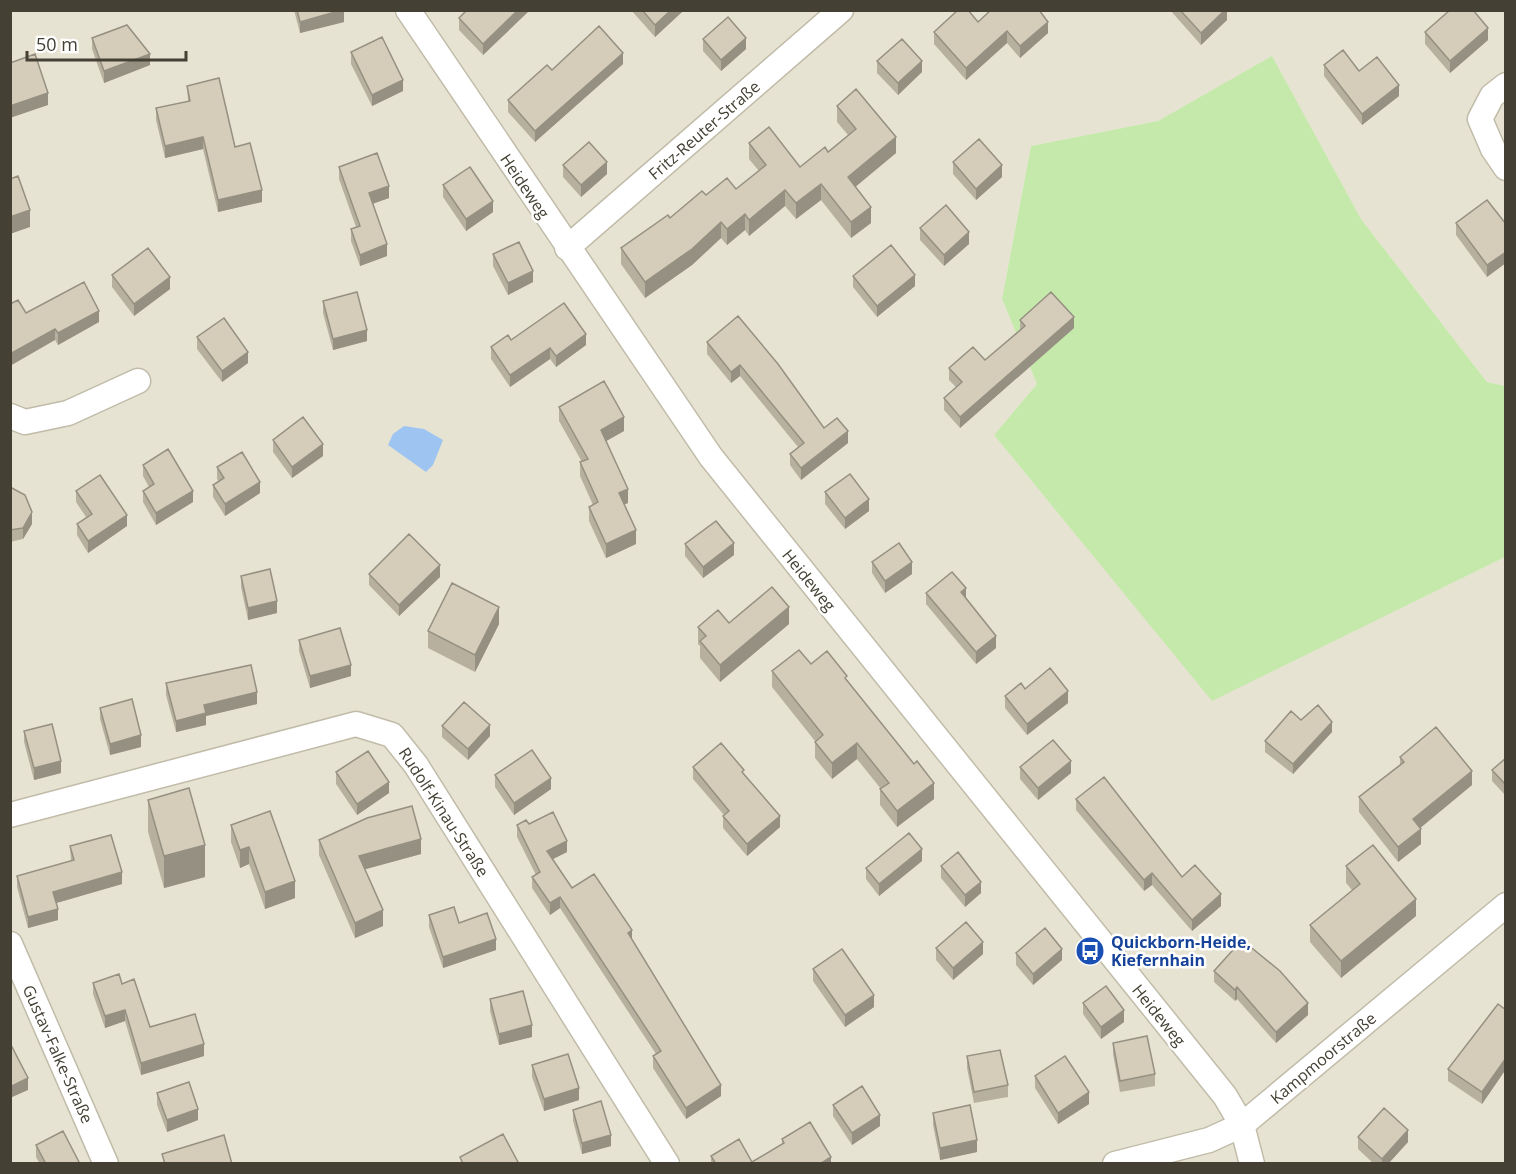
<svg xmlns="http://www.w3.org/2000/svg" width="1516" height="1174" viewBox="0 0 1516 1174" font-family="'Open Sans',sans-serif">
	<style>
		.residential { fill: #e7e3d2 }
		.green { fill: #c5e9ab }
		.water { fill: #9ec5f2 }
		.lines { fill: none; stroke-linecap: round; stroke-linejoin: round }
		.minor-casing { stroke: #c1bca9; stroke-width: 27 }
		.minor { stroke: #fff; stroke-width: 24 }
		.wall { fill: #b7b09f }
		.shaded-wall { fill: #959082 }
		.building { fill: #d5cdb9; stroke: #959082; stroke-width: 1.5 }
		.labels { text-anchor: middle; stroke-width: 5; stroke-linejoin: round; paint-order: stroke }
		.street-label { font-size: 16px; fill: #454034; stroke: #fff }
		.transit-label { font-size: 16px; font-weight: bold; fill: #164399; stroke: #fff; text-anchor: start }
	</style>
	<rect width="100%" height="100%" fill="#f3f0e4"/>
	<path class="residential" d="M 10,11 L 1505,11 L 1505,386 L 1487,382 L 1361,219 L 1272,57 L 1158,121 L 1031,146 L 1002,299 L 1037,384 L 994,435 L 1212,700 L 1505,557 L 1505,1163 L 11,1163 Z"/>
	<path class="green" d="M 1272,56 L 1361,219 L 1487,382 L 1505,386 L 1505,557 L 1212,701 L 994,435 L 1037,384 L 1002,299 L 1031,146 L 1158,121 Z"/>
	<path class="water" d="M 404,426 L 424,429 L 443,440 L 433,465 L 426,472 L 388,445 L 393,434 Z"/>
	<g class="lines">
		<g class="minor-casing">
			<path id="minor" d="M 408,10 L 711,457 L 1225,1096 L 1242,1125 L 1252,1164
				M 1506,85 L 1492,96 L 1480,119 L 1493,149 L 1506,168
				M 567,248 L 841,10
				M 10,416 L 25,422 L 68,413 L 138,381
				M 10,815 L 356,724 L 392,735 L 416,765 L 667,1164
				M 10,944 L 106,1164
				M 1115,1164 L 1209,1140 L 1242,1125 L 1506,905"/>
		</g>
		<use href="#minor" class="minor"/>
	</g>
	<path class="wall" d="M 294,10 L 344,10 L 344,22 L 300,33 Z
		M 467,10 L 530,10 L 483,55 L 459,30 L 459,18 Z
		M 631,10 L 682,10 L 682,12 L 655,37 Z
		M 1170,10 L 1227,10 L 1227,20 L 1201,45 Z
		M 978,22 L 1048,33 L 1020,58 L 1007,43 L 966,80 L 934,44 L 934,32 Z
		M 1425,32 L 1488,40 L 1450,73 L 1425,44 Z
		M 92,38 L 150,65 L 104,83 L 92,49 Z
		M 703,39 L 746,49 L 721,71 L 703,51 Z
		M 351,52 L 403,91 L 372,106 L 351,64 Z
		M 877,61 L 922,72 L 898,95 L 877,73 Z
		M 623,64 L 535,142 L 508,112 L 508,100 L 552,70 Z
		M 1324,65 L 1359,71 L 1399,96 L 1362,125 L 1324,76 Z
		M 187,86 L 235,147 L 262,202 L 218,212 L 203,149 L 165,158 L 156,120 L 156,108 L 188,101 Z
		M 837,106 L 896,153 L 855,187 L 871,223 L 851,238 L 821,200 L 796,219 L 785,206 L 749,236 L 745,230 L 727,245 L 721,238 L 692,265 L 645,298 L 621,264 L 621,248 L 706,195 L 736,189 L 759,171 L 749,159 L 749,143 L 800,167 L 828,152 L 848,135 L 837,122 Z
		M 953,162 L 1002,177 L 976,200 L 953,174 Z
		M 563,165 L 607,174 L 581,197 L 563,177 Z
		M 339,167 L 389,198 L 372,204 L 387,256 L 360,266 L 351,241 L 351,229 L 356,227 L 339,179 Z
		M 443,185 L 493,212 L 466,231 L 443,197 Z
		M 1456,223 L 1506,224 L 1487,277 L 1456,235 Z
		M 920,228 L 969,244 L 944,266 L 920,240 Z
		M 493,254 L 533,282 L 508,295 L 493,266 Z
		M 112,275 L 170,289 L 134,316 L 112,287 Z
		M 853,276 L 915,286 L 877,317 L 853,287 Z
		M 323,301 L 367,341 L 333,350 L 323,313 Z
		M 26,313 L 99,322 L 58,345 L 55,340 Z
		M 738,316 L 824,428 L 848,443 L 801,480 L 790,465 L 790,454 L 798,447 L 740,376 L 731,383 L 707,354 L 707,342 Z
		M 1020,320 L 1074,328 L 960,428 L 944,410 L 944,398 L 956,387 L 949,380 L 949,368 L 985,360 L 1020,330 Z
		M 197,337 L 248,363 L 222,382 L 197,349 Z
		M 511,340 L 586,345 L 556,367 L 550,359 L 510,387 L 491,359 L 491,347 Z
		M 559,407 L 624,431 L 606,441 L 628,503 L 624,504 L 636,544 L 606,558 L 589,521 L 589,507 L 593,505 L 580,476 L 580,462 L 582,462 L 559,421 Z
		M 273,440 L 323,456 L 292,478 L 273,452 Z
		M 143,465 L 193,502 L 156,525 L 143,502 L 143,491 L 149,487 L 143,476 Z
		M 217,467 L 260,493 L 225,516 L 213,497 L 213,485 L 219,482 L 217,479 Z
		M 10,487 L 32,524 L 23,539 L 10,542 Z
		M 76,491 L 127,526 L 88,553 L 77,535 L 77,524 L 86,517 L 76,502 Z
		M 825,492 L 869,511 L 845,529 L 825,504 Z
		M 685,544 L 734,555 L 703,578 L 685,556 Z
		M 872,562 L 912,574 L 885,593 L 872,573 Z
		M 369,574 L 440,577 L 399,616 L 369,585 Z
		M 241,576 L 277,613 L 248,620 L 241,587 Z
		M 926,593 L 966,598 L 996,648 L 976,664 L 926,604 Z
		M 729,623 L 789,624 L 720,682 L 700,658 L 700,646 L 698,644 L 698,627 Z
		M 499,624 L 475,672 L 428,648 L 428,631 Z
		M 299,640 L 351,676 L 310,688 L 299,651 Z
		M 772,671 L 847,681 L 934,799 L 897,827 L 880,805 L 880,789 L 881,789 L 857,759 L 832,779 L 815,758 L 815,741 L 772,687 Z
		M 166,683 L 257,704 L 206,716 L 206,725 L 176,732 L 166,695 Z
		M 1025,689 L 1068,703 L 1027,735 L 1005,708 L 1005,696 Z
		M 100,708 L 141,747 L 110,755 L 100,719 Z
		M 1301,720 L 1332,732 L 1293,774 L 1265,752 L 1265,741 Z
		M 442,726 L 490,736 L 468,760 L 442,737 Z
		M 24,731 L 61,773 L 34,780 L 24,742 Z
		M 1400,757 L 1472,785 L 1420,828 L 1421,844 L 1398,862 L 1359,812 L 1359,797 L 1400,765 Z
		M 1506,758 L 1506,796 L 1492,781 L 1492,770 Z
		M 693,767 L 744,774 L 780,827 L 747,856 L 723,828 L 723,816 L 724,815 L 693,779 Z
		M 1020,767 L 1071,773 L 1038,800 L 1020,779 Z
		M 336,772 L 389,793 L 357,815 L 336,784 Z
		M 495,775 L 551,789 L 514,815 L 495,787 Z
		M 1076,799 L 1182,877 L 1221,906 L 1192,931 L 1152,885 L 1144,891 L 1076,810 Z
		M 148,800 L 205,877 L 164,888 L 148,832 Z
		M 529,824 L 567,852 L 553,859 L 572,888 L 632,939 L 721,1096 L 686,1119 L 653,1068 L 653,1056 L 656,1054 L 560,908 L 550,915 L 532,888 L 532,877 L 536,875 L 517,837 L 517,825 Z
		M 231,825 L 295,898 L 265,909 L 249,864 L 240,868 L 231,842 Z
		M 319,840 L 421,854 L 365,869 L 383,926 L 355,938 L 319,855 Z
		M 70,846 L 122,884 L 56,903 L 58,920 L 28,928 L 17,887 L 17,876 L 71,861 Z
		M 922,861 L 879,896 L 866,879 L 866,868 Z
		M 941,866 L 981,893 L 965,907 L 941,878 Z
		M 1346,866 L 1416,916 L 1341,978 L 1310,942 L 1310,925 L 1352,890 L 1346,883 Z
		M 429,915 L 459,923 L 496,950 L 443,968 L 429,927 Z
		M 936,948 L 983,954 L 953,980 L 936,960 Z
		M 1016,953 L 1062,960 L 1033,985 L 1016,965 Z
		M 813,969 L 874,1007 L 845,1027 L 813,981 Z
		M 1214,971 L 1308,1015 L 1276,1043 L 1237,999 L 1235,1001 L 1214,982 Z
		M 93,983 L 122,984 L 150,1027 L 204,1056 L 141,1075 L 125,1021 L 105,1028 L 93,994 Z
		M 490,999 L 532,1037 L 499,1045 L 490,1011 Z
		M 1083,1003 L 1124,1022 L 1101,1039 L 1083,1014 Z
		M 1506,1010 L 1506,1069 L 1482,1104 L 1448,1081 L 1448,1069 Z
		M 1113,1043 L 1155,1074 L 1155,1086 L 1120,1092 L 1113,1054 Z
		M 967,1056 L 1008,1085 L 1008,1097 L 974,1103 L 967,1068 Z
		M 532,1065 L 579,1100 L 544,1111 L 532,1077 Z
		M 1035,1076 L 1089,1104 L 1058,1124 L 1035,1088 Z
		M 157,1093 L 198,1120 L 167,1132 L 157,1105 Z
		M 833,1105 L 880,1126 L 852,1145 L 833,1116 Z
		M 573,1110 L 611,1146 L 582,1154 L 573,1121 Z
		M 933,1113 L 977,1152 L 940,1160 L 933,1125 Z
		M 1358,1137 L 1408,1142 L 1388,1164 L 1374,1164 L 1358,1149 Z
		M 782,1139 L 831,1164 L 711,1164 L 711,1156 L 752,1162 L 782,1144 Z
		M 36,1145 L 80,1164 L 40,1164 L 36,1157 Z"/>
	<path class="shaded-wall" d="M 344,10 L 344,22 L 300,33 L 300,22 Z
		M 518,10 L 530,10 L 483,55 L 483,44 Z
		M 671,10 L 682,10 L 682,12 L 655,37 L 655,25 Z
		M 1225,10 L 1227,10 L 1227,20 L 1201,45 L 1201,33 Z
		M 1048,22 L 1048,33 L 1020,58 L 1020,46 Z
		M 1488,28 L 1488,40 L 1450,73 L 1450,61 Z
		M 1007,31 L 1007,43 L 966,80 L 966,68 Z
		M 746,38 L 746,49 L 721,71 L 721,60 Z
		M 623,53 L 623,64 L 535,142 L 535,131 Z
		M 150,54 L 150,65 L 104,83 L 104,71 Z
		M 922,61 L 922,72 L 898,95 L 898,83 Z
		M 403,80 L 403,91 L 372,106 L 372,95 Z
		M 1399,85 L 1399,96 L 1362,125 L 1362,114 Z
		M 48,93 L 48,105 L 10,118 L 10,106 Z
		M 203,137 L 203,149 L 165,158 L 165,146 Z
		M 896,137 L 896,153 L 848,193 L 848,177 Z
		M 607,162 L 607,174 L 581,197 L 581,185 Z
		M 1002,165 L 1002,177 L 976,200 L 976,189 Z
		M 821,184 L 821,200 L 796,219 L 796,203 Z
		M 389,186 L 389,198 L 369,205 L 369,193 Z
		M 262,190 L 262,202 L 218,212 L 218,200 Z
		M 785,190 L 785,206 L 749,236 L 749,220 Z
		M 493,201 L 493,212 L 466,231 L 466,219 Z
		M 871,207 L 871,223 L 851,238 L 851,222 Z
		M 30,210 L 30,227 L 10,234 L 10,217 Z
		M 745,214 L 745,230 L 727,245 L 727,229 Z
		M 721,222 L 721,238 L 692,265 L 645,298 L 645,282 Z
		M 969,232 L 969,244 L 944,266 L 944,255 Z
		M 387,244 L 387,256 L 360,266 L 360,255 Z
		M 1506,252 L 1506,263 L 1487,277 L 1487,265 Z
		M 533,271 L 533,282 L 508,295 L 508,283 Z
		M 915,275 L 915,286 L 877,317 L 877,306 Z
		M 170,277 L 170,289 L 134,316 L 134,304 Z
		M 99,311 L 99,322 L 58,345 L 58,333 Z
		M 1074,317 L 1074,328 L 960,428 L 960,417 Z
		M 55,329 L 55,340 L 10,366 L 10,354 Z
		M 367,330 L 367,341 L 333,350 L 333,339 Z
		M 586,334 L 586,345 L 556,367 L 556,356 Z
		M 550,348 L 550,359 L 510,387 L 510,375 Z
		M 248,352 L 248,363 L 222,382 L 222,371 Z
		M 740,365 L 740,376 L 731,383 L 731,372 Z
		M 624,417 L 624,431 L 601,444 L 601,430 Z
		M 848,431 L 848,443 L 801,480 L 801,468 Z
		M 323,444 L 323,456 L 292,478 L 292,467 Z
		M 260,482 L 260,493 L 225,516 L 225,504 Z
		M 628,489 L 628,503 L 619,507 L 619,493 Z
		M 193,491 L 193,502 L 156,525 L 156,513 Z
		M 869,499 L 869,511 L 845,529 L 845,518 Z
		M 32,512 L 32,524 L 23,539 L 23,528 Z
		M 127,515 L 127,526 L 88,553 L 88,541 Z
		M 636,530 L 636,544 L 606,558 L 606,544 Z
		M 734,543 L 734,555 L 703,578 L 703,567 Z
		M 912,562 L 912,574 L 885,593 L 885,581 Z
		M 440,565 L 440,577 L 399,616 L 399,605 Z
		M 966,588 L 966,600 L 961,592 Z
		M 277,601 L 277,613 L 248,620 L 248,608 Z
		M 499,607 L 499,624 L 475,672 L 475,655 Z
		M 789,607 L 789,624 L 720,682 L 720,665 Z
		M 996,636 L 996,648 L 976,664 L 976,652 Z
		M 351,665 L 351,676 L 310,688 L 310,676 Z
		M 1068,691 L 1068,703 L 1027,735 L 1027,724 Z
		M 257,692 L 257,704 L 206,716 L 206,725 L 176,732 L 176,721 L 204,705 Z
		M 1332,722 L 1332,732 L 1293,774 L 1293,764 Z
		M 490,725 L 490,736 L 468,760 L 468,749 Z
		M 141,735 L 141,747 L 110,755 L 110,744 Z
		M 857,743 L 857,759 L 832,779 L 832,763 Z
		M 61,761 L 61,773 L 34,780 L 34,768 Z
		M 1071,761 L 1071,773 L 1038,800 L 1038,788 Z
		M 1472,771 L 1472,785 L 1413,834 L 1413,819 Z
		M 551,778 L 551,789 L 514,815 L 514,803 Z
		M 389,782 L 389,793 L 357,815 L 357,804 Z
		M 934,783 L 934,799 L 897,827 L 897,811 Z
		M 780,816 L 780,827 L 747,856 L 747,844 Z
		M 1421,829 L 1421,844 L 1398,862 L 1398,847 Z
		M 421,839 L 421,854 L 359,871 L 359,856 Z
		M 567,841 L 567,852 L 547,862 L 547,851 Z
		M 205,845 L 205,877 L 164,888 L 164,856 Z
		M 249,847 L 249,864 L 240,868 L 240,850 Z
		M 922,849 L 922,861 L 879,896 L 879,884 Z
		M 122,872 L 122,884 L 53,904 L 53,892 Z
		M 1152,873 L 1152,885 L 1144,891 L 1144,880 Z
		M 295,881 L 295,898 L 265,909 L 265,892 Z
		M 981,882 L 981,893 L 965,907 L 965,895 Z
		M 1221,894 L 1221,906 L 1192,931 L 1192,920 Z
		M 560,897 L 560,908 L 550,915 L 550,903 Z
		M 1416,899 L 1416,916 L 1341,978 L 1341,961 Z
		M 58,909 L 58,920 L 28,928 L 28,917 Z
		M 383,910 L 383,926 L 355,938 L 355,923 Z
		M 632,930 L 632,941 L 628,933 Z
		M 496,939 L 496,950 L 443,968 L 443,957 Z
		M 983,942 L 983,954 L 953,980 L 953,968 Z
		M 1062,949 L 1062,960 L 1033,985 L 1033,974 Z
		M 1237,987 L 1237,999 L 1235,1001 L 1235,990 Z
		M 874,995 L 874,1007 L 845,1027 L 845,1015 Z
		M 1308,1003 L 1308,1015 L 1276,1043 L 1276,1032 Z
		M 125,1010 L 125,1021 L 105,1028 L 105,1016 Z
		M 1124,1010 L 1124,1022 L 1101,1039 L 1101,1027 Z
		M 532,1025 L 532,1037 L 499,1045 L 499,1034 Z
		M 204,1044 L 204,1056 L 141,1075 L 141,1063 Z
		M 1506,1058 L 1506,1069 L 1482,1104 L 1482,1092 Z
		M 28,1078 L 28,1090 L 10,1098 L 10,1087 Z
		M 721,1085 L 721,1096 L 686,1119 L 686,1108 Z
		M 579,1088 L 579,1100 L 544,1111 L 544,1099 Z
		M 1089,1092 L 1089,1104 L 1058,1124 L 1058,1113 Z
		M 198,1109 L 198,1120 L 167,1132 L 167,1120 Z
		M 880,1115 L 880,1126 L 852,1145 L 852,1133 Z
		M 1408,1130 L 1408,1142 L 1388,1164 L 1382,1164 L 1382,1159 Z
		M 611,1135 L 611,1146 L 582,1154 L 582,1143 Z
		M 977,1140 L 977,1152 L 940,1160 L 940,1148 Z
		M 831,1157 L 831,1164 L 820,1164 Z"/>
	<path class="building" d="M 297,10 L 342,10 L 300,22 Z
		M 467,10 L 518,10 L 483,44 L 459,18 Z
		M 642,10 L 671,10 L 655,25 Z
		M 958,10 L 968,10 L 978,22 L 991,10 L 1039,10 L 1048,22 L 1020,46 L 1007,31 L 966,68 L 934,32 Z
		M 1180,10 L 1225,10 L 1201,33 Z
		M 1450,10 L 1473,10 L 1488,28 L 1450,61 L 1425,32 Z
		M 728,17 L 746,38 L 721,60 L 703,39 Z
		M 127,25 L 150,54 L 104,71 L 92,38 Z
		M 599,26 L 623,53 L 535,131 L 508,100 L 547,65 L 552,70 Z
		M 382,37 L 403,80 L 372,95 L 351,52 Z
		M 902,39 L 922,61 L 898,83 L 877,61 Z
		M 1343,50 L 1359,71 L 1377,57 L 1399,85 L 1362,114 L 1324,65 Z
		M 35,54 L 48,93 L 10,106 L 10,63 Z
		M 219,78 L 235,147 L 250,143 L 262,190 L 218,200 L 203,137 L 165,146 L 156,108 L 190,101 L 187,86 Z
		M 856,89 L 896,137 L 848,177 L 871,207 L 851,222 L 821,184 L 796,203 L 785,190 L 749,220 L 745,214 L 727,229 L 721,222 L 692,249 L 645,282 L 621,248 L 668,215 L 670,218 L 702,191 L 706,195 L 727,178 L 736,189 L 766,165 L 749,143 L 769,127 L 800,167 L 825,147 L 828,152 L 856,129 L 837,106 Z
		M 979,139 L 1002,165 L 976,189 L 953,162 Z
		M 589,142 L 607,162 L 581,185 L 563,165 Z
		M 377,153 L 389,186 L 369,193 L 387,244 L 360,255 L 351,229 L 360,226 L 339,167 Z
		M 470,167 L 493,201 L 466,219 L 443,185 Z
		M 18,176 L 30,210 L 10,217 L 10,179 Z
		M 1487,200 L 1506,224 L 1506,252 L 1487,265 L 1456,223 Z
		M 946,205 L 969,232 L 944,255 L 920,228 Z
		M 519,242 L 533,271 L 508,283 L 493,254 Z
		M 891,245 L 915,275 L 877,306 L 853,276 Z
		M 148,248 L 170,277 L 134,304 L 112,275 Z
		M 84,282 L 99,311 L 58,333 L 55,329 L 10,354 L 10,304 L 18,300 L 26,313 Z
		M 357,292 L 367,330 L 333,339 L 323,301 Z
		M 1051,292 L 1074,317 L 960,417 L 944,398 L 962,382 L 949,368 L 973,347 L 985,360 L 1025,326 L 1020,320 Z
		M 564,303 L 586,334 L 556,356 L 550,348 L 510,375 L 491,347 L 508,335 L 511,340 Z
		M 738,316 L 778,364 L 824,428 L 837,418 L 848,431 L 801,468 L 790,454 L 804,443 L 740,365 L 731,372 L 707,342 Z
		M 224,318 L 248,352 L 222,371 L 197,337 Z
		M 604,381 L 624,417 L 601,430 L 628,489 L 619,493 L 636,530 L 606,544 L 589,507 L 598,502 L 580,462 L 588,459 L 559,407 Z
		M 303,417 L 323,444 L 292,467 L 273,440 Z
		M 168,449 L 193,491 L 156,513 L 143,491 L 154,484 L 143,465 Z
		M 242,452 L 260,482 L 225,504 L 213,485 L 224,478 L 217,467 Z
		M 850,474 L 869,499 L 845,518 L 825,492 Z
		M 100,475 L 127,515 L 88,541 L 77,524 L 92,514 L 76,491 Z
		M 10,487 L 25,495 L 32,512 L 23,528 L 10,530 Z
		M 716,521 L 734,543 L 703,567 L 685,544 Z
		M 409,534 L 440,565 L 399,605 L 369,574 Z
		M 899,543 L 912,562 L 885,581 L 872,562 Z
		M 270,569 L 277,601 L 248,608 L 241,576 Z
		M 952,572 L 966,588 L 961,592 L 996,636 L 976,652 L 926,593 Z
		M 452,583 L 499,607 L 475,655 L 428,631 Z
		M 772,587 L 789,607 L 720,665 L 700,641 L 706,636 L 698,627 L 718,610 L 729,623 Z
		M 340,628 L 351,665 L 310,676 L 299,640 Z
		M 799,650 L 811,664 L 827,651 L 847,676 L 845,678 L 914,764 L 917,761 L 934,783 L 897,811 L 880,789 L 889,783 L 857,743 L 832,763 L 815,742 L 823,735 L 772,671 Z
		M 251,665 L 257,692 L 204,705 L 206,713 L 176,721 L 166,683 Z
		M 1050,668 L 1068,691 L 1027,724 L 1005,696 L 1021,683 L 1025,689 Z
		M 132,699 L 141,735 L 110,744 L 100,708 Z
		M 464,702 L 490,725 L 468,749 L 442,726 Z
		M 1318,705 L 1332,722 L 1293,764 L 1265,741 L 1291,711 L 1301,720 Z
		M 52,724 L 61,761 L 34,768 L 24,731 Z
		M 1436,727 L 1472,771 L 1413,819 L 1421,829 L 1398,847 L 1359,797 L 1404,762 L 1400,757 Z
		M 1053,740 L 1071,761 L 1038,788 L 1020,767 Z
		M 721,743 L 744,770 L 742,772 L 780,816 L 747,844 L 723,816 L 729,811 L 693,767 Z
		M 532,750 L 551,778 L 514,803 L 495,775 Z
		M 368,751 L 389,782 L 357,804 L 336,772 Z
		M 1506,758 L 1506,785 L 1492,770 Z
		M 1104,777 L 1182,877 L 1195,865 L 1221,894 L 1192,920 L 1152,873 L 1144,880 L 1076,799 Z
		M 189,788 L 205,845 L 164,856 L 148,800 Z
		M 412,806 L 421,839 L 359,856 L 383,910 L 355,923 L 319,840 L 367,818 Z
		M 270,811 L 295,881 L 265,892 L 249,847 L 240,850 L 231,825 Z
		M 553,812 L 567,841 L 547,851 L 572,888 L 594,874 L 632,930 L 628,933 L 721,1085 L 686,1108 L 653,1056 L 661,1051 L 560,897 L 550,903 L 532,877 L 540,872 L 517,825 L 526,820 L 529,824 Z
		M 909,833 L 922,849 L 879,884 L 866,868 Z
		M 111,835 L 122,872 L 53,892 L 58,909 L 28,917 L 17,876 L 74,860 L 70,846 Z
		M 1373,845 L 1416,899 L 1341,961 L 1310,925 L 1360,884 L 1346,866 Z
		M 958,852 L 981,882 L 965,895 L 941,866 Z
		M 454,907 L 459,923 L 487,913 L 496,939 L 443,957 L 429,915 Z
		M 966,922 L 983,942 L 953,968 L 936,948 Z
		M 1045,928 L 1062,949 L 1033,974 L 1016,953 Z
		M 1242,940 L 1280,971 L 1308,1003 L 1276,1032 L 1237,987 L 1235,990 L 1214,971 Z
		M 842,949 L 874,995 L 845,1015 L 813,969 Z
		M 119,974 L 122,984 L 134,979 L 150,1027 L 195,1014 L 204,1044 L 141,1063 L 125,1010 L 105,1016 L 93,983 Z
		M 1106,986 L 1124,1010 L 1101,1027 L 1083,1003 Z
		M 523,991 L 532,1025 L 499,1034 L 490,999 Z
		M 1498,1004 L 1506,1010 L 1506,1058 L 1482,1092 L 1448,1069 Z
		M 1147,1036 L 1155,1074 L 1120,1081 L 1113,1043 Z
		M 10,1043 L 28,1078 L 10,1087 Z
		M 1000,1050 L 1008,1085 L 974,1092 L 967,1056 Z
		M 568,1054 L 579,1088 L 544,1099 L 532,1065 Z
		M 1065,1056 L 1089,1092 L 1058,1113 L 1035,1076 Z
		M 189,1082 L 198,1109 L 167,1120 L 157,1093 Z
		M 862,1086 L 880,1115 L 852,1133 L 833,1105 Z
		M 601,1101 L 611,1135 L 582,1143 L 573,1110 Z
		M 970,1105 L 977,1140 L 940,1148 L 933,1113 Z
		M 1384,1108 L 1408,1130 L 1382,1159 L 1358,1137 Z
		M 810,1122 L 831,1157 L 820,1164 L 716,1164 L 711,1156 L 739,1139 L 752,1162 L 784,1143 L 782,1139 Z
		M 63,1131 L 80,1164 L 46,1164 L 36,1145 Z
		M 503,1134 L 519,1164 L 463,1164 L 460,1157 Z
		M 224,1135 L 232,1164 L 165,1164 L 162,1154 Z"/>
	<defs>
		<g id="bus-disc" transform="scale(1.5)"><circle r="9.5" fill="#1a4fb4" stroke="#fff"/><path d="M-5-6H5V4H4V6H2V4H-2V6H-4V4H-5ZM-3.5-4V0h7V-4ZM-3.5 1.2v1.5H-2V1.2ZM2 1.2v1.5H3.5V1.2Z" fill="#fff"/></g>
	</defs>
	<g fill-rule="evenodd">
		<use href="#bus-disc" x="1090" y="951"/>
	</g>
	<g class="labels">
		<g class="street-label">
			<text transform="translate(704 130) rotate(-41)" y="6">Fritz-Reuter-Straße</text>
			<text transform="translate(525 186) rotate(56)" y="6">Heideweg</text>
			<text transform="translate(809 580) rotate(51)" y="6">Heideweg</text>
			<text transform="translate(444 812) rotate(57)" y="6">Rudolf-Kinau-Straße</text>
			<text transform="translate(1159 1015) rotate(51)" y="6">Heideweg</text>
			<text transform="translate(58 1054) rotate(66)" y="6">Gustav-Falke-Straße</text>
			<text transform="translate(1323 1058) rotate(-40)" y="6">Kampmoorstraße</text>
		</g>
		<g class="transit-label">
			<text x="1111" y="948">Quickborn-Heide,<tspan x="1111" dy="18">Kiefernhain</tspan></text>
		</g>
	</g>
	<rect width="1516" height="1174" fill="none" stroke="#454034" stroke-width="24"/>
	<path d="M27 51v9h159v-9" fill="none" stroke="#454034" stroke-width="3"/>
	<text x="36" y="51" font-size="18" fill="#454034" stroke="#ffffff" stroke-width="4.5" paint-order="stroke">50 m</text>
</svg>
